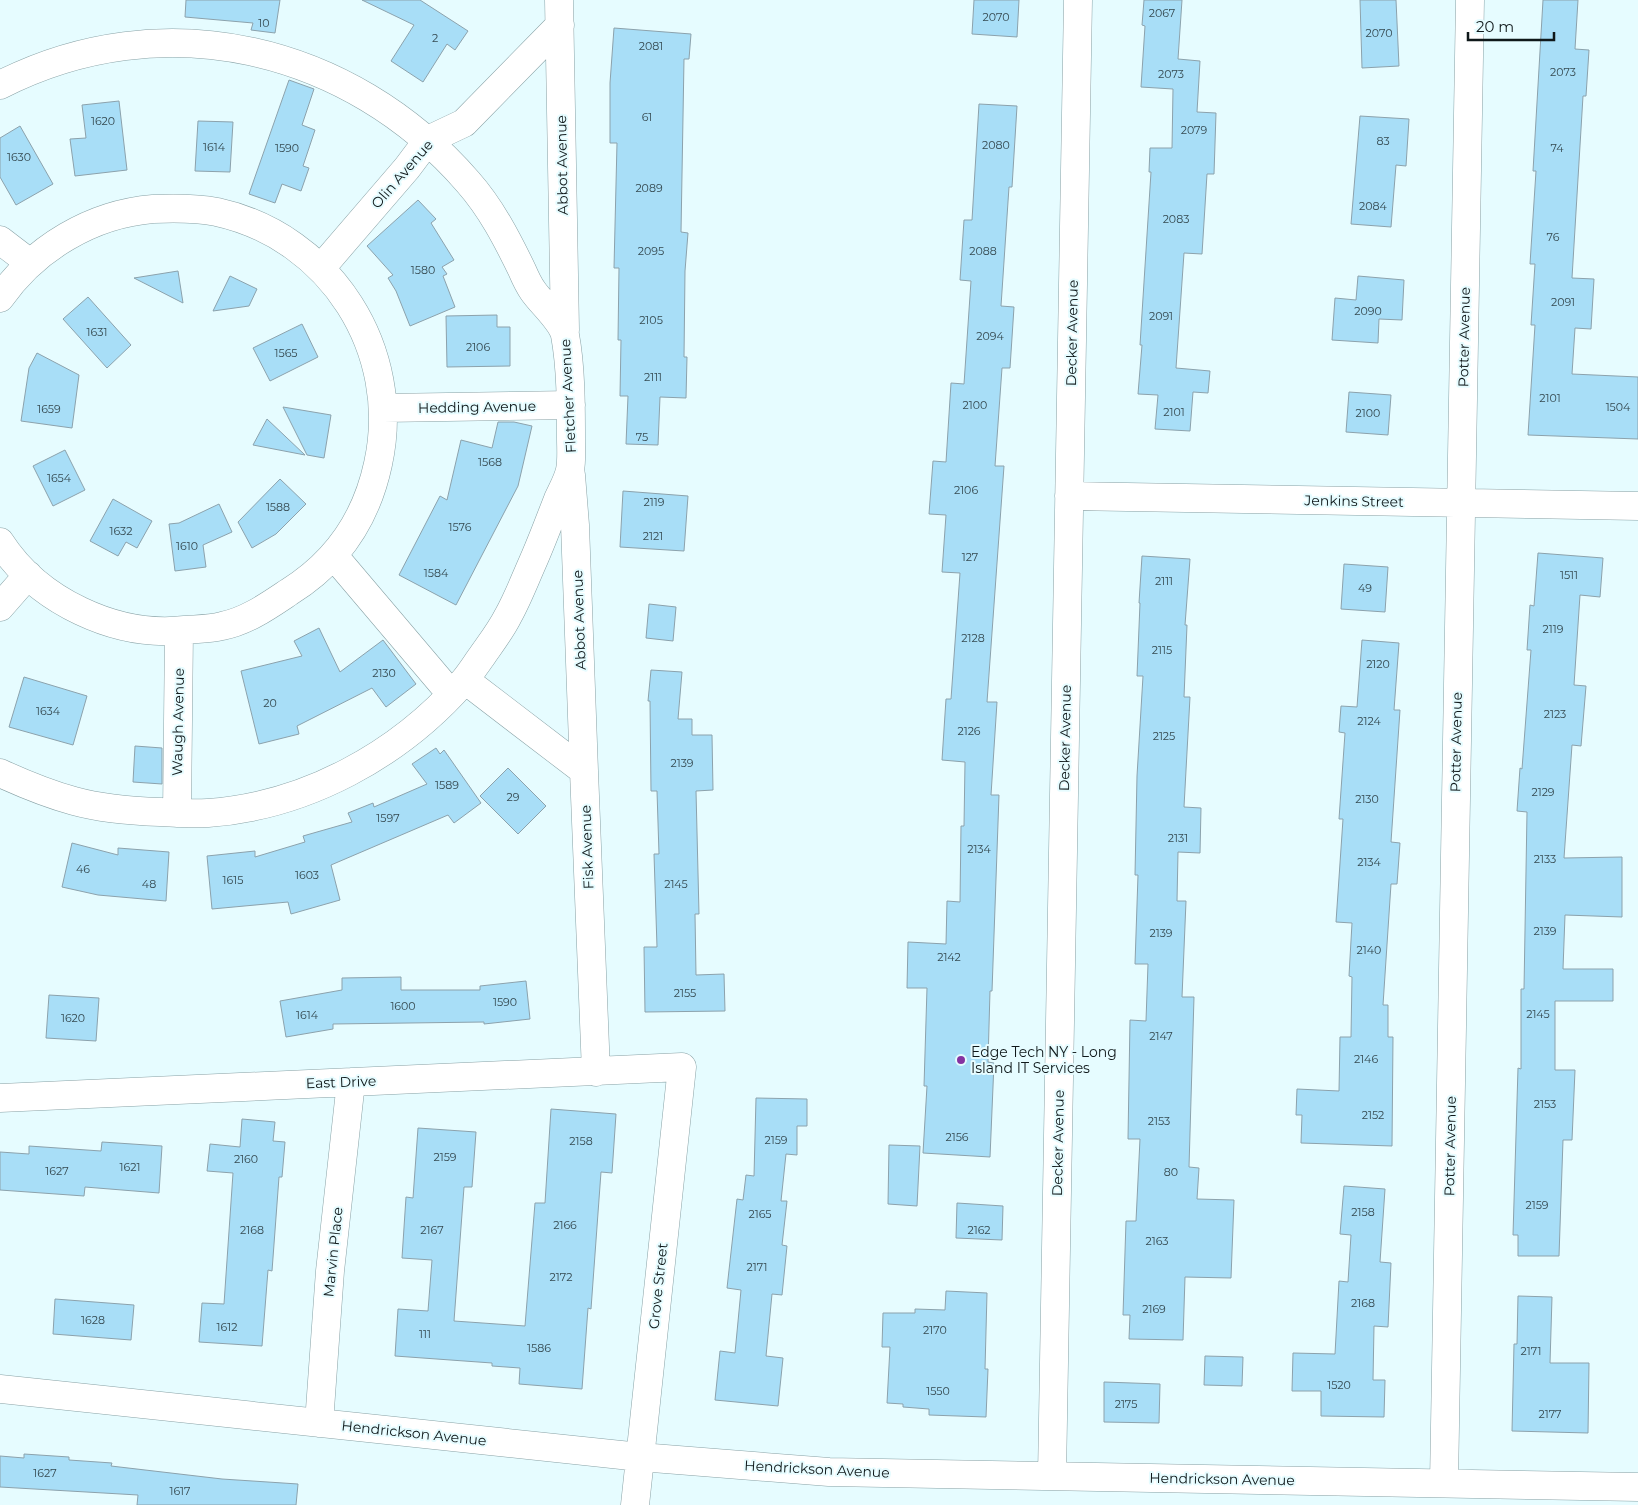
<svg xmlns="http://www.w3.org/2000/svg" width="1638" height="1505" viewBox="0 0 1638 1505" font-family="Montserrat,sans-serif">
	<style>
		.building { fill: #a8def7; stroke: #8ca2ac }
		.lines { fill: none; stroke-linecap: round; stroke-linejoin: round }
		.street-casing { stroke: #89a2a6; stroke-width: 29 }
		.street { stroke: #fff; stroke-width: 28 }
		.poi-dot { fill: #8532a1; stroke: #e6fcff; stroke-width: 2 }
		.labels { text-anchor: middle; stroke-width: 4; stroke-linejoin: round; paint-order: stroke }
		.number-label { font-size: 11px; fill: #354a51 }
		.street-label { font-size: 14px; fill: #0f181a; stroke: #e6fcff }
		.poi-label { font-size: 14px; fill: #0f181a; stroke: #e6fcff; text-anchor: start }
	</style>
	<rect width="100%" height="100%" fill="#e6fcff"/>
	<path class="building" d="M 186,0 L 280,0 L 275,33 L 251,30 L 253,23 L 185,17 Z
		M 362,0 L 420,0 L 468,31 L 455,50 L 447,44 L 423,82 L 391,61 L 414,25 Z
		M 974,0 L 1019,0 L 1017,37 L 972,34 Z
		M 1144,0 L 1182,0 L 1178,59 L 1200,61 L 1197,112 L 1216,113 L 1214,174 L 1207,174 L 1202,254 L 1184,253 L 1176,368 L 1210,371 L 1208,393 L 1193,392 L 1190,431 L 1155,429 L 1158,395 L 1138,394 L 1142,345 L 1140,345 L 1151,172 L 1149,172 L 1150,148 L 1172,148 L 1173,89 L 1141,87 L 1145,26 L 1142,25 Z
		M 1360,0 L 1396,0 L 1399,66 L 1362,68 Z
		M 1543,0 L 1578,0 L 1575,49 L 1589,50 L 1586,96 L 1583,96 L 1572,278 L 1594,279 L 1591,329 L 1575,328 L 1572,374 L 1638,377 L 1638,439 L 1528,435 L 1535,325 L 1531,325 L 1535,264 L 1530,264 L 1536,171 L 1533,171 Z
		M 614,28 L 691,34 L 689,59 L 684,59 L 681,232 L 688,233 L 685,271 L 684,357 L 687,357 L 686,398 L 660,397 L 658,445 L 626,444 L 628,396 L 620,396 L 621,340 L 618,340 L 619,268 L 614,268 L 617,143 L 610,143 L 610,83 Z
		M 289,80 L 314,89 L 302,125 L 315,130 L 303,166 L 309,168 L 301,191 L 282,184 L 275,203 L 249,194 Z
		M 119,101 L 127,170 L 75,176 L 70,139 L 86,138 L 82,105 Z
		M 979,104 L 1017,106 L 1012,187 L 1009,187 L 1001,306 L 1014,307 L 1010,368 L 1002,368 L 995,466 L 1004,466 L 987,702 L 997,702 L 991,795 L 999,795 L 992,991 L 990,991 L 988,1062 L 994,1063 L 990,1157 L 923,1153 L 927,1086 L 924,1086 L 927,988 L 907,988 L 908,942 L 946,944 L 947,901 L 960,902 L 961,826 L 964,826 L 965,762 L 942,760 L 946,699 L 951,699 L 960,573 L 942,572 L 946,515 L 929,514 L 933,461 L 946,462 L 951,383 L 964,384 L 971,281 L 960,280 L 964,220 L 972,220 Z
		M 1360,116 L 1409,119 L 1406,166 L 1396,165 L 1391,227 L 1351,224 Z
		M 198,121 L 233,122 L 230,172 L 195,171 Z
		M 20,126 L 53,184 L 16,205 L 0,177 L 0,138 Z
		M 418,200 L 436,219 L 431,223 L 454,260 L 442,267 L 447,274 L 443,276 L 455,307 L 410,326 L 396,291 L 388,278 L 393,275 L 367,246 Z
		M 178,271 L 183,303 L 134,278 Z
		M 230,276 L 257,289 L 249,306 L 213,311 Z
		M 1358,276 L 1404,280 L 1402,320 L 1379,319 L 1378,343 L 1332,340 L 1335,298 L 1356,300 Z
		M 88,297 L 131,345 L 107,368 L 63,319 Z
		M 497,315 L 497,327 L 510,327 L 510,366 L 447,367 L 446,316 Z
		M 302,324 L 318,357 L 270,381 L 253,348 Z
		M 37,353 L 79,375 L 72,428 L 21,421 L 29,368 Z
		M 1349,392 L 1391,395 L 1388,435 L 1346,432 Z
		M 283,407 L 331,415 L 324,458 L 307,455 Z
		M 267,419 L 305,455 L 253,445 Z
		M 498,422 L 514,422 L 532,426 L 518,486 L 456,605 L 399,575 L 440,496 L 447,500 L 461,440 L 492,448 Z
		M 65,450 L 85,490 L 53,506 L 33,466 Z
		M 280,479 L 306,504 L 276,534 L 252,548 L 238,522 Z
		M 623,491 L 688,496 L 684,551 L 620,547 Z
		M 113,499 L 152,521 L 137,548 L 126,542 L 118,556 L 90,541 Z
		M 219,504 L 232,532 L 203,545 L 206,567 L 175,571 L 169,524 L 179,523 Z
		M 1538,553 L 1603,558 L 1600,597 L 1580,595 L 1574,685 L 1586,686 L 1581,746 L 1572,745 L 1564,858 L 1622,857 L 1622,917 L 1565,915 L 1563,969 L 1613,969 L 1613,1001 L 1555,1001 L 1555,1070 L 1575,1070 L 1572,1140 L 1563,1140 L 1559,1256 L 1518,1256 L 1518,1235 L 1513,1235 L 1518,1068 L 1521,1069 L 1521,989 L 1524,989 L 1527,812 L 1517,811 L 1520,768 L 1522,769 L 1531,650 L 1527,650 L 1530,605 L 1534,606 Z
		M 1142,556 L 1190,559 L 1185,625 L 1187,625 L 1184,697 L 1190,697 L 1184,807 L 1201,808 L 1200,853 L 1178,852 L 1177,901 L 1186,901 L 1182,997 L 1194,997 L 1189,1167 L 1199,1168 L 1197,1199 L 1234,1200 L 1231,1278 L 1185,1277 L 1183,1340 L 1129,1339 L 1130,1315 L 1123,1315 L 1126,1221 L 1136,1221 L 1140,1139 L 1128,1139 L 1130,1020 L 1146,1021 L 1148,964 L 1135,964 L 1138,875 L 1135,875 L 1137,776 L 1143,676 L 1137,676 L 1140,603 L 1139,603 Z
		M 1344,564 L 1388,567 L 1385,612 L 1341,609 Z
		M 649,604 L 676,607 L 673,641 L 646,638 Z
		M 319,628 L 340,672 L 383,640 L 416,684 L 386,707 L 372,688 L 297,726 L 299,734 L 259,744 L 241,671 L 302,656 L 294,641 Z
		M 1362,640 L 1399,643 L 1394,710 L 1400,710 L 1391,842 L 1400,843 L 1397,884 L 1391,884 L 1383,1005 L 1388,1005 L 1388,1037 L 1393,1037 L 1392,1146 L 1301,1143 L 1302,1115 L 1296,1115 L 1297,1089 L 1339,1091 L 1340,1037 L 1351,1037 L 1352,977 L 1349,976 L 1352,923 L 1336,922 L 1343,819 L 1339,819 L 1345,733 L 1339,732 L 1341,706 L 1357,707 Z
		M 651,670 L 682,672 L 678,719 L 692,719 L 692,735 L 712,735 L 713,790 L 696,791 L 699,914 L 695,914 L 696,975 L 724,974 L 725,1011 L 645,1012 L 644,947 L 657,947 L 654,854 L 659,854 L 657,791 L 651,791 L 650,701 L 648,701 Z
		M 24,677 L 87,696 L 73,745 L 9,727 Z
		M 135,746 L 162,748 L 162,784 L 133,782 Z
		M 436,748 L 440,754 L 444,750 L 481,803 L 454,823 L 448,815 L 331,865 L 340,900 L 291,914 L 288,902 L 212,909 L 207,856 L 255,851 L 255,857 L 305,842 L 303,836 L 352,822 L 348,813 L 373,803 L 374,807 L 427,784 L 412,764 Z
		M 508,768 L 546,806 L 518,834 L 480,796 Z
		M 72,843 L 118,855 L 118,848 L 169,852 L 166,901 L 98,895 L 62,887 Z
		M 401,977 L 401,990 L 480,990 L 480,986 L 526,981 L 530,1019 L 484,1024 L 484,1022 L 333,1024 L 333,1029 L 286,1037 L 280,1001 L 342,990 L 342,978 Z
		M 49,995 L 99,998 L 96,1041 L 46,1038 Z
		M 756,1098 L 807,1099 L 807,1126 L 797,1126 L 797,1155 L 786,1154 L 781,1201 L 787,1201 L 782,1245 L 787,1246 L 782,1295 L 772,1294 L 766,1356 L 783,1358 L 778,1406 L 715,1400 L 720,1351 L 735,1353 L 741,1290 L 727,1288 L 737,1199 L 743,1200 L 746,1175 L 754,1176 Z
		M 551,1109 L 616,1114 L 612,1173 L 601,1172 L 591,1309 L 588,1308 L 582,1389 L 519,1384 L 520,1368 L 492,1366 L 492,1363 L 395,1356 L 398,1309 L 428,1311 L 432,1260 L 402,1258 L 406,1197 L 413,1198 L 418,1128 L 476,1132 L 472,1187 L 464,1187 L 454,1321 L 525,1326 L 535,1203 L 545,1203 Z
		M 242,1119 L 275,1122 L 273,1141 L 285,1142 L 282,1177 L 279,1177 L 272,1271 L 268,1270 L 262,1346 L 199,1342 L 202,1303 L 224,1304 L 233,1173 L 207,1171 L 210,1144 L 240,1147 Z
		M 102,1142 L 162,1146 L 159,1193 L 85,1187 L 84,1196 L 0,1190 L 0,1152 L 29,1154 L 29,1146 L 101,1151 Z
		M 889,1145 L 920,1146 L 917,1206 L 888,1204 Z
		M 1344,1186 L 1385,1189 L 1380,1262 L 1391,1263 L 1388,1327 L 1374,1326 L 1373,1380 L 1385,1380 L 1384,1417 L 1321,1416 L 1321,1391 L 1292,1391 L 1293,1353 L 1335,1354 L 1339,1281 L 1348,1282 L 1351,1235 L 1340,1234 Z
		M 957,1203 L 1003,1206 L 1002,1240 L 956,1238 Z
		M 946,1291 L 987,1293 L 985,1369 L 988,1369 L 986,1417 L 929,1415 L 929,1409 L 903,1407 L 903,1404 L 887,1403 L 890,1347 L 882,1347 L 883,1313 L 915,1313 L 915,1309 L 945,1310 Z
		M 1518,1296 L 1552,1297 L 1550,1363 L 1589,1363 L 1588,1433 L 1512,1431 L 1514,1344 L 1517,1344 Z
		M 55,1299 L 134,1305 L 131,1340 L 53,1334 Z
		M 1205,1356 L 1243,1357 L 1242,1386 L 1204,1385 Z
		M 1104,1382 L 1160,1384 L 1159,1423 L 1104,1422 Z
		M 24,1454 L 69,1457 L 69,1460 L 112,1463 L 111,1466 L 222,1479 L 298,1484 L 296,1505 L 137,1505 L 138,1495 L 0,1487 L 0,1456 L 24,1458 Z"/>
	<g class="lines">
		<g class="street-casing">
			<path id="street" d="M 559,0 L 565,330
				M 0,85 C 162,2 350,46 468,182 C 491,208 507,239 522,270 C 525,277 528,284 533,291 C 542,304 562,321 565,335 C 571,367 571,406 571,438 C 571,448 572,460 570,470 C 568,480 562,490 558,499 C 549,522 541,544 531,566 C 524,582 517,600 508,616 C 501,630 491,643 482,656 C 476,664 470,674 463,682 C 399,755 306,806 208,813 C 192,814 176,813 160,812 C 131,811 103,809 74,801 C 48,794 24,784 0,773
				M 0,240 L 30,263
				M 321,268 L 407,168 L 428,140 L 464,123 L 560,25
				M 0,298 C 35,248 92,214 153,209 C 174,208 196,208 217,212 C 331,237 403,351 378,464 C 366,520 337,562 289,592 C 268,606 247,621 222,626 C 210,629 197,629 185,630 C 116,638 38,601 0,542
				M 384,408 L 571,405
				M 571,475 L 575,525 L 584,771
				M 1069,496 L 1638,506
				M 334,556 L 451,694
				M 0,607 L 28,575
				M 465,680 L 584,771 L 596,1072
				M 177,813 L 179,631
				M 0,1098 L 682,1067 L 635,1505
				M 0,1389 L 640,1457 L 829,1472 L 1638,1487
				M 319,1423 L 330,1271 L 351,1082
				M 1052,1476 L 1078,0
				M 1444,1483 L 1470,0"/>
		</g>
		<use href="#street" class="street"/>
	</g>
	<circle class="poi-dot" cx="961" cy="1060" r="5"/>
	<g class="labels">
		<g class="number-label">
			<text x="1162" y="17">2067</text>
			<text x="996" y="21">2070</text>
			<text x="264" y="27">10</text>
			<text x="1379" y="37">2070</text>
			<text x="435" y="42">2</text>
			<text x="651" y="50">2081</text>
			<text x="1563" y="76">2073</text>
			<text x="1171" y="78">2073</text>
			<text x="647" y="121">61</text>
			<text x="103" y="125">1620</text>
			<text x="1194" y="134">2079</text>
			<text x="1383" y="145">83</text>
			<text x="996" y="149">2080</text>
			<text x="214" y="151">1614</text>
			<text x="287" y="152">1590</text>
			<text x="1557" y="152">74</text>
			<text x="19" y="161">1630</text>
			<text x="649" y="192">2089</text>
			<text x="1373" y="210">2084</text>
			<text x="1176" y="223">2083</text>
			<text x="1553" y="241">76</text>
			<text x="651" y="255">2095</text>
			<text x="983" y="255">2088</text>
			<text x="423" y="274">1580</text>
			<text x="1563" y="306">2091</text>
			<text x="1368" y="315">2090</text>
			<text x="1161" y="320">2091</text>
			<text x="651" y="324">2105</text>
			<text x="97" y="336">1631</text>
			<text x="990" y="340">2094</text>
			<text x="478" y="351">2106</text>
			<text x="286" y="357">1565</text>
			<text x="653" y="381">2111</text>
			<text x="1550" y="402">2101</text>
			<text x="975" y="409">2100</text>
			<text x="1618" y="411">1504</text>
			<text x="49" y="413">1659</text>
			<text x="1174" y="416">2101</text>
			<text x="1368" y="417">2100</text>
			<text x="642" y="441">75</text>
			<text x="490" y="466">1568</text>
			<text x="59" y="482">1654</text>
			<text x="966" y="494">2106</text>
			<text x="654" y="506">2119</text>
			<text x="278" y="511">1588</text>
			<text x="460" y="531">1576</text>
			<text x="121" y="535">1632</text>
			<text x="653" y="540">2121</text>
			<text x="187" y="550">1610</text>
			<text x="970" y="561">127</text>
			<text x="436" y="577">1584</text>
			<text x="1569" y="579">1511</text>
			<text x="1164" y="585">2111</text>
			<text x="1365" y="592">49</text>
			<text x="1553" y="633">2119</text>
			<text x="973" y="642">2128</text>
			<text x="1162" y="654">2115</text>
			<text x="1378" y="668">2120</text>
			<text x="384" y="677">2130</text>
			<text x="270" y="707">20</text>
			<text x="48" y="715">1634</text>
			<text x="1555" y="718">2123</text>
			<text x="1369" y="725">2124</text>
			<text x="969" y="735">2126</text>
			<text x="1164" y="740">2125</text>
			<text x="682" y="767">2139</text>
			<text x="447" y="789">1589</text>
			<text x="1543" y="796">2129</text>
			<text x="513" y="801">29</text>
			<text x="1367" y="803">2130</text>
			<text x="388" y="822">1597</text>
			<text x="1178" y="842">2131</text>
			<text x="979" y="853">2134</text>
			<text x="1545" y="863">2133</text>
			<text x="1369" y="866">2134</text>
			<text x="83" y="873">46</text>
			<text x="307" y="879">1603</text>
			<text x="233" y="884">1615</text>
			<text x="149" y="888">48</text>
			<text x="676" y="888">2145</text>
			<text x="1545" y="935">2139</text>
			<text x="1161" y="937">2139</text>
			<text x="1369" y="954">2140</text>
			<text x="949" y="961">2142</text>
			<text x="685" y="997">2155</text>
			<text x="505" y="1006">1590</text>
			<text x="403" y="1010">1600</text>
			<text x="1538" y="1018">2145</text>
			<text x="307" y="1019">1614</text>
			<text x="73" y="1022">1620</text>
			<text x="1161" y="1040">2147</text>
			<text x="1366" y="1063">2146</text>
			<text x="1545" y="1108">2153</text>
			<text x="1373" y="1119">2152</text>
			<text x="1159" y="1125">2153</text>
			<text x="957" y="1141">2156</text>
			<text x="776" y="1144">2159</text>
			<text x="581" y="1145">2158</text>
			<text x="445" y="1161">2159</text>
			<text x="246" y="1163">2160</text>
			<text x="130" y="1171">1621</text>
			<text x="57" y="1175">1627</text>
			<text x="1171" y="1176">80</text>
			<text x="1537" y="1209">2159</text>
			<text x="1363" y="1216">2158</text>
			<text x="760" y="1218">2165</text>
			<text x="565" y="1229">2166</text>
			<text x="252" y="1234">2168</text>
			<text x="432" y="1234">2167</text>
			<text x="979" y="1234">2162</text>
			<text x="1157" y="1245">2163</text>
			<text x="757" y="1271">2171</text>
			<text x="561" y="1281">2172</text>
			<text x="1363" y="1307">2168</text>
			<text x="1154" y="1313">2169</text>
			<text x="93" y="1324">1628</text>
			<text x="227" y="1331">1612</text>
			<text x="935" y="1334">2170</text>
			<text x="425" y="1338">111</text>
			<text x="539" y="1352">1586</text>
			<text x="1531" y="1355">2171</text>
			<text x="1339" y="1389">1520</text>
			<text x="938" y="1395">1550</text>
			<text x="1126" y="1408">2175</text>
			<text x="1550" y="1418">2177</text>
			<text x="45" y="1477">1627</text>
			<text x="180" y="1495">1617</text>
		</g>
		<g class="street-label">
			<text transform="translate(562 165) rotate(-91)" y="5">Abbot Avenue</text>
			<text transform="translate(402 174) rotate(-49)" y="5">Olin Avenue</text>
			<text transform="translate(1072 333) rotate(-89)" y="5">Decker Avenue</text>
			<text transform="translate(1464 337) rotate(-89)" y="5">Potter Avenue</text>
			<text transform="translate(568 396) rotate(-93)" y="5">Fletcher Avenue</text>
			<text transform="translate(477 407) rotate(-1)" y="5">Hedding Avenue</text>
			<text transform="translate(1354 501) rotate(1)" y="5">Jenkins Street</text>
			<text transform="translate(579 620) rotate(-92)" y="5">Abbot Avenue</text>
			<text transform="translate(178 722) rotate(-89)" y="5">Waugh Avenue</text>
			<text transform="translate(1065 738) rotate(-89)" y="5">Decker Avenue</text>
			<text transform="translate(1456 742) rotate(-89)" y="5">Potter Avenue</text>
			<text transform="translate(587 847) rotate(-92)" y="5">Fisk Avenue</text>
			<text transform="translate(341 1082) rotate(-2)" y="5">East Drive</text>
			<text transform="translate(1058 1143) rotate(-89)" y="5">Decker Avenue</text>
			<text transform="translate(1450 1146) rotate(-89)" y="5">Potter Avenue</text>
			<text transform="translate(333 1252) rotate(-84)" y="5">Marvin Place</text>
			<text transform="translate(658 1286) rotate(-84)" y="5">Grove Street</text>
			<text transform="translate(414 1433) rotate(6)" y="5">Hendrickson Avenue</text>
			<text transform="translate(817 1469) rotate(3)" y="5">Hendrickson Avenue</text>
			<text transform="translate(1222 1479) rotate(1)" y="5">Hendrickson Avenue</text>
		</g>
		<g class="poi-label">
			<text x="971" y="1057">Edge Tech NY - Long<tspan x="971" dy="16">Island IT Services</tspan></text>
		</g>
	</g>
	<path d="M1468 32v8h86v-8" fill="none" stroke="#0f181a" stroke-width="2.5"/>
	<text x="1476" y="32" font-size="15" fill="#0f181a" stroke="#e6fcff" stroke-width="4" paint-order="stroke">20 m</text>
</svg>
